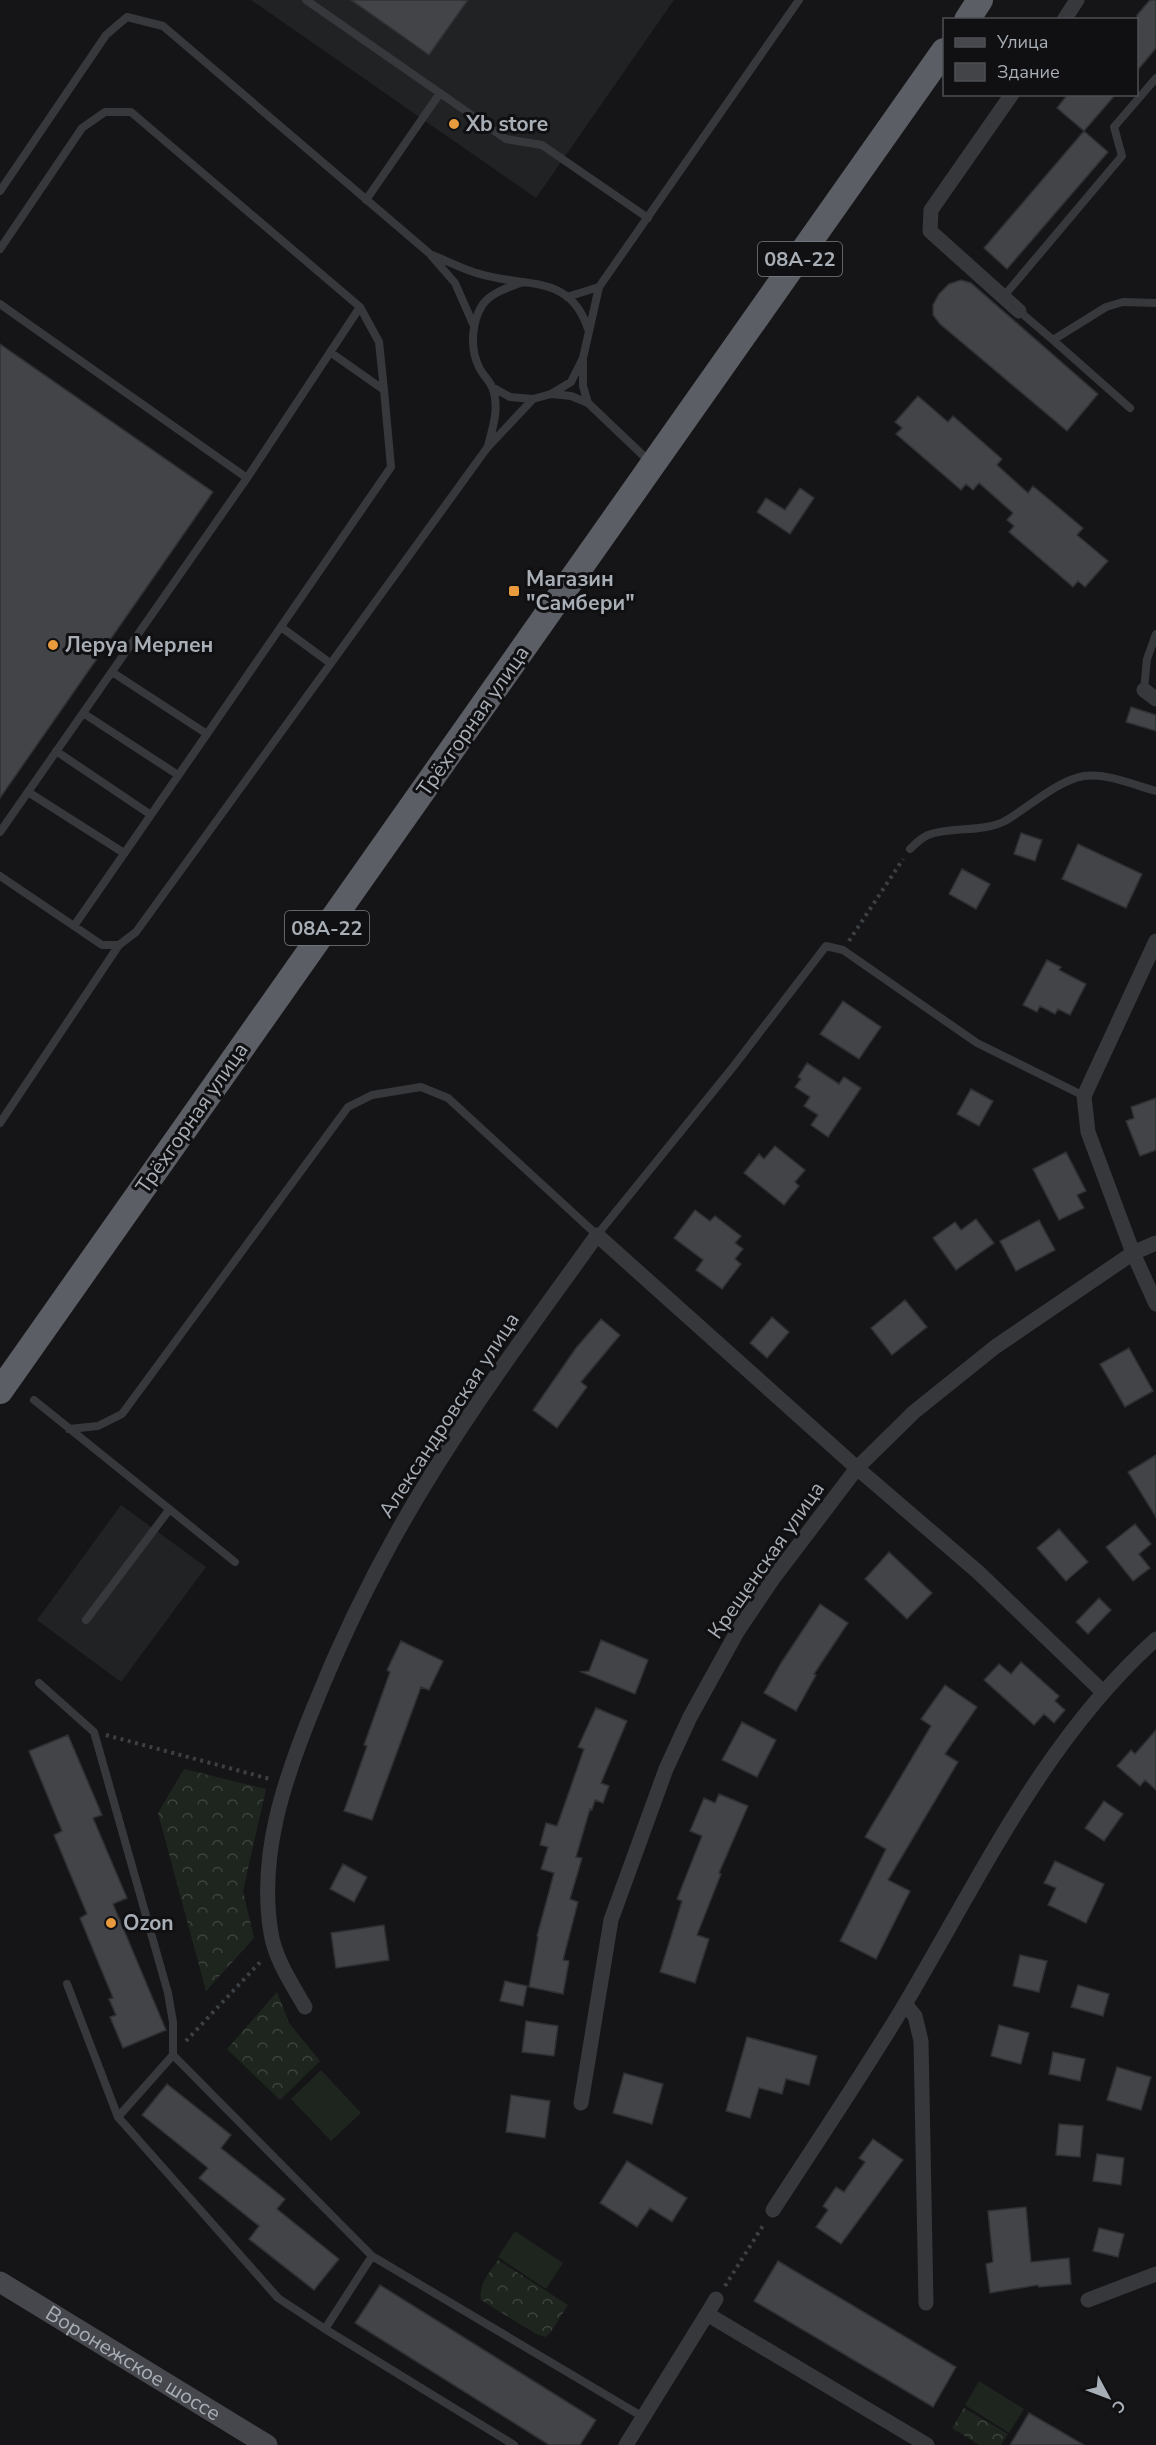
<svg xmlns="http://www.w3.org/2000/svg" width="1156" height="2445" viewBox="0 0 1156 2445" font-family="'Nunito Sans',sans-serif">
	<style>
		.built { fill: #212224 }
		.forest { fill: url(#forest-crowns) }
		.pitch { fill: #1e251e }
		.building { fill: #424447; stroke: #2f3033; stroke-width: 1.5 }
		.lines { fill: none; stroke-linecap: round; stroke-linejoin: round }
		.path { stroke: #3c3f43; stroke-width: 4; stroke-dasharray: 3 4.5; stroke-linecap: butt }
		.service { stroke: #36383c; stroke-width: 8 }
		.minor { stroke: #36383c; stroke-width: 15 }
		.secondary { stroke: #45474c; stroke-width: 21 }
		.trunk { stroke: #5b5e64; stroke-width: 26 }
		.poi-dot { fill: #e89a3c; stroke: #101012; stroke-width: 2 }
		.labels { text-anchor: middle; stroke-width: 6; stroke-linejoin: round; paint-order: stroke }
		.shield { fill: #101012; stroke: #7a7f85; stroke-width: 1.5 }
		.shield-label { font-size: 20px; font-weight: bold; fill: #a8aeb6 }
		.poi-label { font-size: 21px; font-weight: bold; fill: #a8aeb6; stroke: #101012; text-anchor: start }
		.street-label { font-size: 21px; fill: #a8aeb6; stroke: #101012 }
	</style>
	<defs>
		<pattern id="forest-crowns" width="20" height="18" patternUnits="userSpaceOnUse" patternTransform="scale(1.5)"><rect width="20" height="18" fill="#1e251e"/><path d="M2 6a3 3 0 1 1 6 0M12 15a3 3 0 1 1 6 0" fill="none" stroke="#3c423c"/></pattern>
	</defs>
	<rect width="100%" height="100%" fill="#151517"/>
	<path class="built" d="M 251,0 L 674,0 L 536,198 Z
		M 121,1505 L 206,1567 L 121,1682 L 37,1620 Z"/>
	<path class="forest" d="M 184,1769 L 266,1789 L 243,1891 L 254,1938 L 206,1991 L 158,1813 Z
		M 277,1992 L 289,2023 L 320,2061 L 280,2100 L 227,2049 Z
		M 498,2260 L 568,2305 L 550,2333 L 545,2337 L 536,2334 L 481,2300 C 478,2284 490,2272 498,2260 Z
		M 964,2408 L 1008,2434 L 1001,2445 L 979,2445 L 952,2428 Z"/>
	<path class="pitch" d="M 321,2070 L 361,2113 L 331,2141 L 291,2099 Z
		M 515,2231 L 563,2263 L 546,2289 L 498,2257 Z
		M 979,2381 L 1024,2409 L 1009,2433 L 965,2405 Z"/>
	<path class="building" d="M 351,0 L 468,0 L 429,55 Z
		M 1150,0 L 1156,0 L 1156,48 L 1137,71 L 1137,15 Z
		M 1068,94 L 1116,94 L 1084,131 L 1057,108 Z
		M 1084,131 L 1108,152 L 1007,269 L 984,248 Z
		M 961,280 L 971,283 L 1098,394 L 1067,431 L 940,324 L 933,315 L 933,305 L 939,294 L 949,284 Z
		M 0,344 L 213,492 L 0,798 Z
		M 918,396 L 948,422 L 953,416 L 1002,459 L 997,465 L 1028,493 L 1033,486 L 1083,528 L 1077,535 L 1108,561 L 1085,587 L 1078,581 L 1073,587 L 1009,532 L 1014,526 L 1007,520 L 1013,513 L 979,483 L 973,490 L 966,484 L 961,490 L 896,434 L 902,428 L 895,422 Z
		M 800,488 L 814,498 L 790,534 L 757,512 L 766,498 L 785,510 Z
		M 1131,707 L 1156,715 L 1156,731 L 1126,722 Z
		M 1021,833 L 1042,840 L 1035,861 L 1014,854 Z
		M 1078,844 L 1142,874 L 1126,908 L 1062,879 Z
		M 962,869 L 990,884 L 976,909 L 949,894 Z
		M 1047,960 L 1061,967 L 1059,970 L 1086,984 L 1070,1015 L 1058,1009 L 1055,1014 L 1040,1006 L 1037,1012 L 1023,1005 Z
		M 843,1001 L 881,1027 L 859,1059 L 820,1034 Z
		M 807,1063 L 839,1084 L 844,1077 L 861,1088 L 828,1137 L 811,1125 L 818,1115 L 804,1106 L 810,1097 L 795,1087 L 801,1079 L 798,1077 Z
		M 971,1089 L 993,1101 L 979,1126 L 957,1114 Z
		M 1156,1098 L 1156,1150 L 1140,1156 L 1126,1121 L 1134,1118 L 1131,1107 Z
		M 775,1146 L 805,1170 L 795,1182 L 799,1186 L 784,1205 L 744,1173 L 759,1154 L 764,1159 Z
		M 1066,1152 L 1086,1191 L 1077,1195 L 1084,1208 L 1059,1220 L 1033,1169 Z
		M 695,1210 L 710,1221 L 715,1216 L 741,1236 L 735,1243 L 743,1249 L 735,1259 L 741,1264 L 722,1289 L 696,1270 L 703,1260 L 674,1238 Z
		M 976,1219 L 994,1243 L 956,1270 L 933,1238 L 955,1222 L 961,1230 Z
		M 1039,1220 L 1055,1250 L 1016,1271 L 1000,1241 Z
		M 905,1300 L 927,1327 L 892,1355 L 871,1328 Z
		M 772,1317 L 789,1332 L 767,1358 L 750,1343 Z
		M 601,1319 L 620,1335 L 581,1382 L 587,1387 L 557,1428 L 533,1410 L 576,1348 Z
		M 1129,1348 L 1153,1391 L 1125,1407 L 1100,1364 Z
		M 1156,1455 L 1156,1517 L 1128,1472 Z
		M 1135,1524 L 1151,1544 L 1139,1554 L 1150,1568 L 1133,1581 L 1106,1547 Z
		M 1059,1529 L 1088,1562 L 1066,1581 L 1037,1548 Z
		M 889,1552 L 932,1593 L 907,1619 L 865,1579 Z
		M 1099,1598 L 1111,1610 L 1088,1634 L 1076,1622 Z
		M 820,1604 L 848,1623 L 814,1674 L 816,1675 L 796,1711 L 764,1693 L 781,1663 Z
		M 601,1640 L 648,1660 L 635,1694 L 581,1672 L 589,1671 Z
		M 401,1641 L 443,1661 L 429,1690 L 421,1687 L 372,1820 L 344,1811 L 367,1746 L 364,1745 L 390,1672 L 387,1670 Z
		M 1021,1662 L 1059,1696 L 1055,1701 L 1065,1710 L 1054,1723 L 1044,1714 L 1034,1725 L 984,1680 L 999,1664 L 1011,1674 Z
		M 945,1685 L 977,1707 L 945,1754 L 958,1762 L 888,1880 L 910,1891 L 876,1959 L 840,1941 L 886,1849 L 865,1837 L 931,1726 L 921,1719 Z
		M 596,1708 L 627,1721 L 601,1783 L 609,1786 L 603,1803 L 595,1800 L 592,1810 L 590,1809 L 576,1857 L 582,1858 L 570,1899 L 578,1902 L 563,1960 L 569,1961 L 563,1994 L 529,1987 L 538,1937 L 537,1936 L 554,1873 L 541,1869 L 548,1847 L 540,1845 L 546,1823 L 557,1826 L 584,1749 L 578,1747 Z
		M 742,1722 L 776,1740 L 757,1777 L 722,1760 Z
		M 1156,1730 L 1156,1790 L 1145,1780 L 1140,1786 L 1117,1766 L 1131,1750 L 1135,1754 Z
		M 68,1735 L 102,1815 L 93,1818 L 127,1898 L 113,1904 L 166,2030 L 123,2048 L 110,2017 L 116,2015 L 109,1999 L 113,1998 L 80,1918 L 87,1914 L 54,1835 L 62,1831 L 29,1751 Z
		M 719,1794 L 748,1806 L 719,1873 L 721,1874 L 697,1935 L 709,1939 L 695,1983 L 660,1972 L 682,1901 L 677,1899 L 702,1836 L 690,1831 L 704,1798 L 715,1803 Z
		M 1104,1801 L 1123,1814 L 1104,1841 L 1085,1828 Z
		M 1055,1861 L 1104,1884 L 1086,1923 L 1048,1905 L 1056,1888 L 1044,1883 Z
		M 343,1864 L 367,1877 L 354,1902 L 330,1889 Z
		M 384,1925 L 389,1960 L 336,1968 L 331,1933 Z
		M 1020,1955 L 1047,1961 L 1039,1992 L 1013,1986 Z
		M 505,1981 L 527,1986 L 523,2006 L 500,2001 Z
		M 1078,1985 L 1109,1994 L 1103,2016 L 1071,2007 Z
		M 526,2021 L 558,2026 L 554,2056 L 522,2052 Z
		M 999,2025 L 1029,2033 L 1021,2064 L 991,2056 Z
		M 747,2037 L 817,2056 L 809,2085 L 786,2079 L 782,2094 L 759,2088 L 750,2118 L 726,2111 Z
		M 1053,2052 L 1085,2059 L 1080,2081 L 1049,2074 Z
		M 1117,2067 L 1151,2077 L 1141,2110 L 1107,2100 Z
		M 624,2073 L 663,2084 L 652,2124 L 613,2113 Z
		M 167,2084 L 231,2135 L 221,2148 L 285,2199 L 277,2209 L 339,2259 L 314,2290 L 249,2239 L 259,2226 L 199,2178 L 208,2168 L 142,2115 Z
		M 511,2095 L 550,2101 L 545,2138 L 506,2132 Z
		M 1059,2124 L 1083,2126 L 1080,2157 L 1056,2155 Z
		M 873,2139 L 903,2160 L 841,2244 L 816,2227 L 828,2210 L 823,2206 L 836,2187 L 844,2192 L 865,2162 L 859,2158 Z
		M 1097,2154 L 1124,2158 L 1121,2185 L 1093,2181 Z
		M 627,2161 L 687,2198 L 672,2222 L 650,2208 L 637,2227 L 600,2203 Z
		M 1026,2207 L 1031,2262 L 1069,2258 L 1071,2284 L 1039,2287 L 1038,2285 L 990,2293 L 986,2264 L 993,2262 L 988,2211 Z
		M 1099,2228 L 1124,2234 L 1118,2257 L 1093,2251 Z
		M 778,2261 L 956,2367 L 933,2407 L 754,2301 Z
		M 380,2285 L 596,2420 L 580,2445 L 549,2445 L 355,2323 Z
		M 1029,2413 L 1084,2445 L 1010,2445 Z"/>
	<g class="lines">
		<path class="path" d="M 849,941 L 903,859
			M 106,1735 L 270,1779
			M 186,2041 L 263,1959
			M 725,2286 L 764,2224"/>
		<path class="service" d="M 306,0 L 506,139 L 542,145 L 648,218
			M 0,191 L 106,35 L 127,17 L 163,26 L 429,253 L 455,283 L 474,326
			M 366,200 L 440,93
			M 0,249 L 82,128 L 105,112 L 131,112 L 360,307 L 379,342 L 384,390
			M 432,255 C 448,261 464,270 480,274 C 525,288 570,273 588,329
			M 1004,296 L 1122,156 L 1114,127 L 1156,78
			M 567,297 L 599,287
			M 0,304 L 247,478
			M 1019,311 L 1053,340 L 1106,307 L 1123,302 L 1156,303
			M 1053,340 L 1130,408
			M 583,361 L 583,386 L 588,403
			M 492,387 L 510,397 L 533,399 L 551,394 L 571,382 L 583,358 L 599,287 L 799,0
			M 551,394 L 571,396 L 588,403 L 651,463
			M 488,446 C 493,427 500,406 492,387 C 489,380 482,374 479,367 C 470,349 471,322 483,304 C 492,292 510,287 523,282
			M 281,627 L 330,663
			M 1144,690 L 1147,659 L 1156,634
			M 83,713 L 178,775
			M 207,734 L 391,467 L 384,390 L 330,352
			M 56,751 L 151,815
			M 28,792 L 124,853
			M 0,832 L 247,478 L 360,307
			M 910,849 C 915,844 921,838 928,835 C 953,826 981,833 1005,821 C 1028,808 1058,780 1084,776 C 1107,773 1134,785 1156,791
			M 0,876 L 102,945 L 119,945 L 136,932 L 487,448 L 533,399
			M 74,926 L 207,734 L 112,672
			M 0,1123 L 119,945
			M 34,1400 L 235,1562
			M 69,1429 L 98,1426 L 122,1414 L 348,1107 L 372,1095 L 421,1087 L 448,1098 L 597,1235 L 733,1067 L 826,946 L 843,950 L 977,1043 L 1084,1096
			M 86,1620 L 169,1510
			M 39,1683 L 94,1732 L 168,1993 L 173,2022 L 173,2055 L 372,2256
			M 67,1984 L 118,2117
			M 173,2055 L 118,2117 L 278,2298 L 325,2329 L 372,2256 L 643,2417
			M 325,2329 L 514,2445"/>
		<path class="minor" d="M 1064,20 L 1077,0
			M 1012,94 L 931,210 L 930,231 L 1019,311
			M 1144,690 L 1156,699
			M 1156,941 L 1084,1096 L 1088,1132 L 1133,1253 L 1156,1304
			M 905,2004 L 915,2016 L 921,2041 L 926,2303
			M 305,2007 C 292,1984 275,1959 271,1933 C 258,1856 284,1780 313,1709 C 346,1626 387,1545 434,1470 C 484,1389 542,1312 597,1235 L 857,1468 L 978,1572 L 1103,1692
			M 581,2103 L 611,1920 L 666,1769 L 690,1717 L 737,1632 L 772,1580 L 857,1468 L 914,1412 L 995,1347 L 1133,1253 L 1156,1243
			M 773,2210 C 817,2142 863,2074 905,2004 C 980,1878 1045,1738 1156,1639
			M 1088,2300 L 1156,2274
			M 707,2314 L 716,2299
			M 626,2445 L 707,2314 L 927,2445"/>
		<path class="secondary" id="s1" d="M 0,2282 L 267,2445"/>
		<path class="trunk" d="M 967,20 L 980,0
			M 0,1391 L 944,51"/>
	</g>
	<g class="poi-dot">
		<circle cx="454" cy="124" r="6"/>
		<rect x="508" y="585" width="12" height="12" rx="3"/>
		<circle cx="53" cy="645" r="6"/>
		<circle cx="111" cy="1923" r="6"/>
	</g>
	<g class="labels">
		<g class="shield">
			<rect x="758" y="242" width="84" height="34" rx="4.5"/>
			<rect x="285" y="911" width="84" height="34" rx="4.5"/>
		</g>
		<g class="shield-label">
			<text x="800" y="266">08А-22</text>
			<text x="327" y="935">08А-22</text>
		</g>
		<g class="poi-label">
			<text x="466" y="131">Xb store</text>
			<text x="526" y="586">Магазин<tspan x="526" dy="24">"Самбери"</tspan></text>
			<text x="65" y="652">Леруа Мерлен</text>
			<text x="123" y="1930">Ozon</text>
		</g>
		<g class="street-label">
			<text transform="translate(473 721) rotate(-55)" y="7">Трёхгорная улица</text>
			<text transform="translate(192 1118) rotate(-55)" y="7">Трёхгорная улица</text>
			<text transform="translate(449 1415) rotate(-57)" y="7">Александровская улица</text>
			<text transform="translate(766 1560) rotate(-55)" y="7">Крещенская улица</text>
			<text dy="7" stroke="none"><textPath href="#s1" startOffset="156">Воронежское шоссе</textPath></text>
		</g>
	</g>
	<rect x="943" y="18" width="195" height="78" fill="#101012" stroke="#4d4f54" stroke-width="1.5"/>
	<rect x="955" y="38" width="30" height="9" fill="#45474c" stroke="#4d4f54" stroke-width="1.5"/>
	<text x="997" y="48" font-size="18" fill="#a8aeb6">Улица</text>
	<rect x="955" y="63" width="30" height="18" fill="#424447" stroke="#4d4f54" stroke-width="1.5"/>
	<text x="997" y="78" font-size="18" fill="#a8aeb6">Здание</text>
	<g transform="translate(1108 2397) rotate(131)" stroke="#101012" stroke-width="4.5" paint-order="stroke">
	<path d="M0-4.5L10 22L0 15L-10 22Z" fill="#a8aeb6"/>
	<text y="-9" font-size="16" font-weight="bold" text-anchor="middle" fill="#a8aeb6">С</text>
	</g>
</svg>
